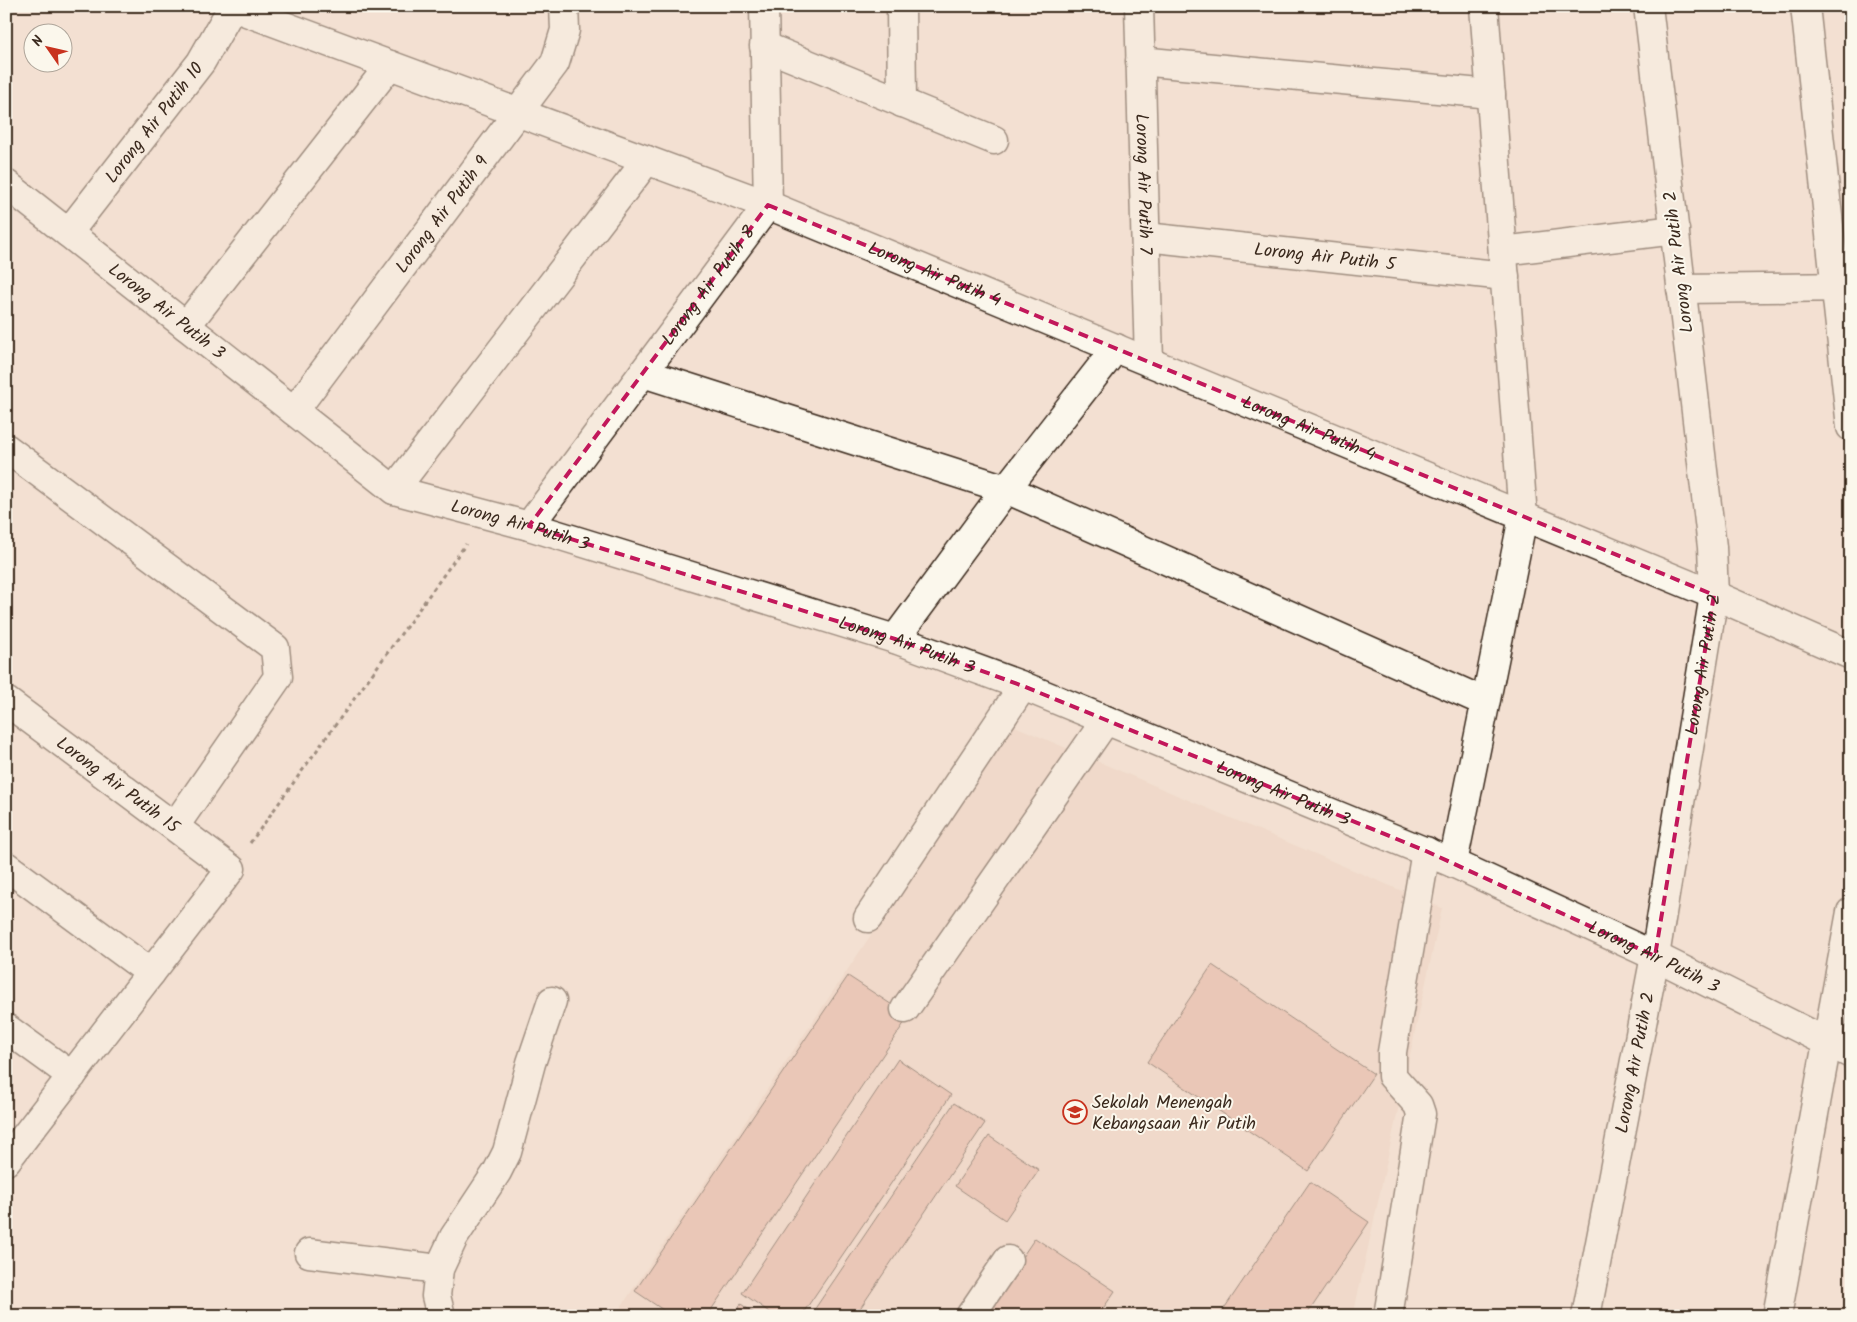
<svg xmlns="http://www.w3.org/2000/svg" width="1857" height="1322" viewBox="0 0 1857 1322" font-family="Kalam,sans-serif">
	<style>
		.built { fill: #edd0c0 }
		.building { fill: #e0a997; stroke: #3b2a1e }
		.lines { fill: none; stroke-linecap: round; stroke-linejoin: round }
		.minor-casing { stroke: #3b2a1e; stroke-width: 31 }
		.path { stroke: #3b2a1e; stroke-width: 3; stroke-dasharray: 4 4; stroke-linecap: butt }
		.minor { stroke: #fbf7ec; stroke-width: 28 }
		.marked { fill: none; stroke: #c2185b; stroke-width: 4; stroke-dasharray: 10 6; stroke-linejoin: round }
		.labels { text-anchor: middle; stroke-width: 4; stroke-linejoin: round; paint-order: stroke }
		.street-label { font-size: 18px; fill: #3b2a1e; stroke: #fbf7ec }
		.poi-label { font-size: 18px; fill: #3b2a1e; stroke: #fbf7ec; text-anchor: start }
	</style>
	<rect width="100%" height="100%" fill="#f3e0d2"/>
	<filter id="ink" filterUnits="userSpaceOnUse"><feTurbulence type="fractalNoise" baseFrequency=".02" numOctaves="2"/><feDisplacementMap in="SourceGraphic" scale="10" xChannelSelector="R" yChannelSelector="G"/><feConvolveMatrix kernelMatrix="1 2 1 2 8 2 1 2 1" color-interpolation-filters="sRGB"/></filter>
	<g filter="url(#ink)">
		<path class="built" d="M 1012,725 L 1442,908 L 1353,1316 L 615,1316 Z"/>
		<path class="building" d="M 1212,965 L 1374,1074 L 1308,1171 L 1147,1062 Z
			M 848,976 L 909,1016 L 707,1316 L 672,1316 L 635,1291 Z
			M 898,1059 L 951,1095 L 801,1316 L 775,1316 L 742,1293 Z
			M 954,1103 L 985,1123 L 855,1316 L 810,1316 Z
			M 989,1136 L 1039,1170 L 1005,1220 L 955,1186 Z
			M 1310,1182 L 1369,1222 L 1306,1316 L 1219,1316 Z
			M 1035,1238 L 1115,1291 L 1098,1316 L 982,1316 Z
			M 741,1304 L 758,1316 L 733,1316 Z"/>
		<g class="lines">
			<g class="minor-casing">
				<g id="minor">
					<path d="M 901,6 L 902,103"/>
					<path id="s1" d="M 1139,6 L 1149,362"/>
					<path d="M 1805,6 L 1851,427"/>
					<path id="s2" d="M 233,7 L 768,205 L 1714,595 L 1851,655"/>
					<path d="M 764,46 L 994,140"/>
					<path d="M 1140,61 L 1491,94"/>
					<path id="s3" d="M 6,184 L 394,490 L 529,526 L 895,639 L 1023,686 L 1453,863 L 1655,956 L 1851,1054"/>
					<path id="s4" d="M 68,233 L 201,62 L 233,6"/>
					<path id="s5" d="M 1146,237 L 1505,276"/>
					<path d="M 1503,251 L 1675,230"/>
					<path d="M 1681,289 L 1851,287"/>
					<path d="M 186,326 L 390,65"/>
					<path d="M 643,373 L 1006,489 L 1485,702"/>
					<path id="s6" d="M 294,411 L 555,63 L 565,30 L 564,6"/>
					<path d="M 6,448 L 275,648 L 278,677 L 175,826"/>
					<path d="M 394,490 L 647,160"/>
					<path id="s7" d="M 529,526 L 768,205 L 764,6"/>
					<path d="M 895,639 L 1006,489 L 1116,348"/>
					<path id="s8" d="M 6,701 L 231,869 L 6,1161"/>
					<path d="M 1453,863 L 1523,517 L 1484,6"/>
					<path d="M 6,866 L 151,973"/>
					<path d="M 868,918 L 1023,686"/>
					<path d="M 905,1009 L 1106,720"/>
					<path d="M 6,1028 L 72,1076"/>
					<path d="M 309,1253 L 439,1269"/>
					<path d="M 441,1316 L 436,1296 L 439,1269 L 454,1237 L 497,1172 L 507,1152 L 531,1063 L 552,1001"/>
					<path d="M 970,1316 L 1008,1260"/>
					<path d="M 1388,1316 L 1421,1114 L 1418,1105 L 1392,1076 L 1392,1052 L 1426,851"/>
					<path id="s9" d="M 1586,1316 L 1655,956 L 1714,595 L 1712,547 L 1648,6"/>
					<path d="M 1777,1316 L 1851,912"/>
				</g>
			</g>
			<path class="path" d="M 250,843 L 466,544"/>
			<use href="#minor" class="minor"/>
		</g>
	</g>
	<path d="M0 0H1857V1322H0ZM 768,205 L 1714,595 L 1655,956 L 1426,851 L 1023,686 L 895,639 L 529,526 Z" fill="#f3e0d2" fill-opacity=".55" fill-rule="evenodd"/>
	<path class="marked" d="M 768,205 L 1714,595 L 1655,956 L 1426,851 L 1023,686 L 895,639 L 529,526 Z"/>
	<defs>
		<g id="school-ring" transform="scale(1.25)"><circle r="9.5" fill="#fbf7ec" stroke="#c8321e" stroke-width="1.5"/><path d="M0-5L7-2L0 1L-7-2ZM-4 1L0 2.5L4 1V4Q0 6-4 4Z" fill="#c8321e"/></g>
	</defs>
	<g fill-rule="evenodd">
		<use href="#school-ring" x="1075" y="1112"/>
	</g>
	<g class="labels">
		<g class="street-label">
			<text dy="6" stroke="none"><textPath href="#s4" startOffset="140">Lorong Air Putih 10</textPath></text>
			<text dy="6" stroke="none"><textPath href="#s1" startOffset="178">Lorong Air Putih 7</textPath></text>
			<text dy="6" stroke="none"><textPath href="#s6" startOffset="246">Lorong Air Putih 9</textPath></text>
			<text dy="6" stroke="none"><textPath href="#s5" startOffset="180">Lorong Air Putih 5</textPath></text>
			<text transform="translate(1678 262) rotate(-97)" y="6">Lorong Air Putih 2</text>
			<text dy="6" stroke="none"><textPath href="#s2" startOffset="751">Lorong Air Putih 4</textPath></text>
			<text dy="6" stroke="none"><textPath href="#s7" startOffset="300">Lorong Air Putih 8</textPath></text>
			<text dy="6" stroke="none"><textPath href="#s3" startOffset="205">Lorong Air Putih 3</textPath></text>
			<text dy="6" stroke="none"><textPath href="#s2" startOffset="1156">Lorong Air Putih 4</textPath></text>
			<text dy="6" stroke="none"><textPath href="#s3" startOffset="625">Lorong Air Putih 3</textPath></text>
			<text dy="6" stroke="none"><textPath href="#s3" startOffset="1030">Lorong Air Putih 3</textPath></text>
			<text dy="6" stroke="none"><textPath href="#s9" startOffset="662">Lorong Air Putih 2</textPath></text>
			<text dy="6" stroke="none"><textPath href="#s8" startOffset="140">Lorong Air Putih 15</textPath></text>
			<text dy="6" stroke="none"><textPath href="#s3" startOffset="1435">Lorong Air Putih 3</textPath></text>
			<text dy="6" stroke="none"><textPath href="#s3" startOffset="1840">Lorong Air Putih 3</textPath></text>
			<text dy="6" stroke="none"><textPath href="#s9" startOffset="258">Lorong Air Putih 2</textPath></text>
		</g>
		<g class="poi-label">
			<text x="1092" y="1108">Sekolah Menengah<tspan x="1092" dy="21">Kebangsaan Air Putih</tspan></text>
		</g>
	</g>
	<rect width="1857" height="1322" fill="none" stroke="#fbf7ec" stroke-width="25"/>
	<rect x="12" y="12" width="1832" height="1297" fill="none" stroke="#3b2a1e" stroke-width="2" filter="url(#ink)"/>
	<g transform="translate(48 48) rotate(304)"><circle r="24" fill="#fbf7ec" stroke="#aea59a"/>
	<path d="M0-4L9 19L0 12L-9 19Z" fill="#c8321e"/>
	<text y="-8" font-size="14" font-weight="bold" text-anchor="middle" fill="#3b2a1e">N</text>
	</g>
</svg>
